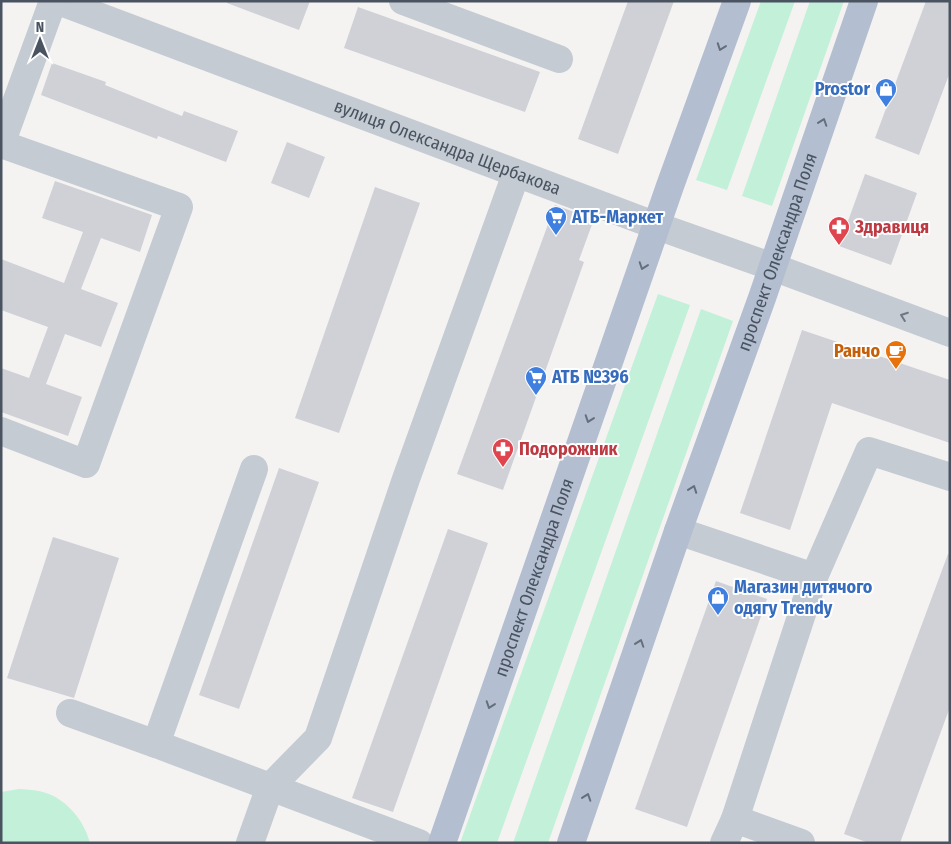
<svg xmlns="http://www.w3.org/2000/svg" width="951" height="844" viewBox="0 0 951 844" font-family="'Fira Sans Condensed',sans-serif">
	<style>
		.green { fill: #c3f0d9 }
		.building { fill: #cfd1d6 }
		.lines { fill: none; stroke-linecap: round; stroke-linejoin: round }
		.minor { stroke: #c4cbd3; stroke-width: 28 }
		.major { stroke: #b3bed0; stroke-width: 28 }
		.oneway { stroke: #646e7c }
		.oneway2 { stroke: #6f7782 }
		.labels { text-anchor: middle; stroke-width: 4; stroke-linejoin: round; paint-order: stroke }
		.shop-label { font-size: 18px; font-weight: bold; fill: #366cbe; stroke: #fff; text-anchor: start }
		.street-label { font-size: 18px; fill: #4a5360; stroke: #fff }
		.health-label { font-size: 18px; font-weight: bold; fill: #be3a42; stroke: #fff; text-anchor: start }
		.food-label { font-size: 18px; font-weight: bold; fill: #c56008; stroke: #fff; text-anchor: end }
	</style>
	<rect width="100%" height="100%" fill="#f4f3f2"/>
	<path class="green" d="M 761,1 L 795,1 L 727,190 L 696,180 Z
		M 810,1 L 844,1 L 772,206 L 742,196 Z
		M 658,294 L 690,305 L 497,843 L 460,843 Z
		M 701,309 L 733,321 L 548,843 L 513,843 Z
		M 19,789 C 25,789 32,790 39,791 C 64,796 84,819 90,843 L 1,843 L 1,792 Z"/>
	<path class="building" d="M 227,1 L 310,1 L 299,30 L 227,3 Z
		M 628,1 L 674,1 L 618,154 L 578,139 Z
		M 926,1 L 950,1 L 950,72 L 919,155 L 875,138 Z
		M 358,7 L 540,72 L 525,112 L 344,48 Z
		M 52,63 L 106,82 L 105,85 L 182,116 L 184,111 L 238,131 L 226,162 L 158,136 L 157,139 L 41,95 Z
		M 287,142 L 325,157 L 309,198 L 271,183 Z
		M 865,174 L 917,193 L 891,265 L 839,246 Z
		M 55,181 L 152,215 L 140,252 L 101,238 L 81,289 L 118,303 L 101,347 L 65,334 L 46,384 L 82,397 L 68,436 L 1,412 L 1,368 L 29,378 L 48,327 L 1,310 L 1,259 L 64,283 L 83,232 L 42,218 Z
		M 375,187 L 420,203 L 339,433 L 295,418 Z
		M 555,205 L 594,219 L 579,260 L 584,262 L 503,490 L 457,474 Z
		M 802,330 L 950,380 L 950,443 L 832,403 L 790,530 L 740,513 Z
		M 279,468 L 319,482 L 239,709 L 199,695 Z
		M 448,529 L 488,543 L 393,812 L 352,798 Z
		M 53,537 L 119,558 L 74,698 L 7,678 Z
		M 948,554 L 950,554 L 950,707 L 900,843 L 869,843 L 844,834 Z
		M 716,581 L 767,599 L 687,827 L 635,809 Z"/>
	<g class="lines">
		<g class="minor">
			<path id="s1" d="M 58,1 L 657,226 L 773,267 L 950,333"/>
			<path d="M 403,1 L 559,59"/>
			<path d="M 1,144 L 179,207 L 86,464 L 1,431"/>
			<path d="M 1,144 L 53,1"/>
			<path d="M 254,469 L 156,744 L 419,843"/>
			<path d="M 678,531 L 814,577 L 735,819"/>
			<path d="M 814,577 L 869,451 L 950,477"/>
			<path d="M 70,713 L 156,744"/>
			<path d="M 250,843 L 270,787 L 318,738 L 406,479 L 516,174"/>
			<path d="M 724,843 L 735,819 L 801,843"/>
		</g>
		<g class="major">
			<path id="s2" d="M 442,843 L 670,186 L 737,1"/>
			<path id="s3" d="M 571,843 L 678,531 L 762,298 L 864,1"/>
		</g>
	</g>
	<defs><path id="oneway-chevron" d="M-2-3.5L2.5 0L-2 3.5" fill="none" stroke-width="1.6" stroke-linecap="round" stroke-linejoin="round" transform="scale(1.25)"/></defs>
	<g class="oneway">
		<use href="#oneway-chevron" transform="translate(721 47) rotate(110)"/>
		<use href="#oneway-chevron" transform="translate(823 122) rotate(-71)"/>
		<use href="#oneway-chevron" transform="translate(643 266) rotate(109)"/>
		<use href="#oneway-chevron" transform="translate(589 419) rotate(109)"/>
		<use href="#oneway-chevron" transform="translate(693 489) rotate(-70)"/>
		<use href="#oneway-chevron" transform="translate(640 643) rotate(-71)"/>
		<use href="#oneway-chevron" transform="translate(490 705) rotate(109)"/>
		<use href="#oneway-chevron" transform="translate(587 797) rotate(-71)"/>
	</g>
	<use class="oneway2" href="#oneway-chevron" transform="translate(904 316) rotate(-160)"/>
	<defs>
		<g id="shop-pin" transform="scale(1.125)"><path d="M0 17L-7.5 6A9.5 9.5 0 1 1 7.5 6Z" fill="#3f7fe0" stroke="#fff"/><path d="M-5-2.5h2.3a2.7 3.5 0 0 1 5.4 0H5L5.5 6h-11ZM-1.5-2.5h3a1.5 2.3 0 0 0-3 0Z" fill="#fff"/></g>
		<g id="supermarket-pin" transform="scale(1.125)"><path d="M0 17L-7.5 6A9.5 9.5 0 1 1 7.5 6Z" fill="#3f7fe0" stroke="#fff"/><path d="M-6-5.5h2.5l.6 2H6L4.5 2H-2.5L-4.4-4H-6ZM-1.5 3.2a1.3 1.3 0 1 0 .1 0ZM3 3.2a1.3 1.3 0 1 0 .1 0Z" fill="#fff"/></g>
		<g id="pharmacy-pin" transform="scale(1.125)"><path d="M0 17L-7.5 6A9.5 9.5 0 1 1 7.5 6Z" fill="#e0444e" stroke="#fff"/><path d="M-2-6h4v4h4v4h-4v4h-4v-4h-4v-4h4Z" fill="#fff"/></g>
		<g id="cafe-pin" transform="scale(1.125)"><path d="M0 17L-7.5 6A9.5 9.5 0 1 1 7.5 6Z" fill="#e8710a" stroke="#fff"/><path d="M-5.5-4.5H6V0H3Q3 3.5 0 3.5H-2.5Q-5.5 3.5-5.5 0ZM3-3.2v2h1.7v-2ZM-6 4.5H4V6H-6Z" fill="#fff"/></g>
	</defs>
	<g fill-rule="evenodd">
		<use href="#shop-pin" x="886" y="89"/>
		<use href="#supermarket-pin" x="556" y="217"/>
		<use href="#pharmacy-pin" x="839" y="227"/>
		<use href="#cafe-pin" x="896" y="351"/>
		<use href="#supermarket-pin" x="536" y="377"/>
		<use href="#pharmacy-pin" x="503" y="449"/>
		<use href="#shop-pin" x="718" y="597"/>
	</g>
	<g class="labels">
		<g class="shop-label">
			<text x="870" y="95" text-anchor="end">Prostor</text>
			<text x="572" y="223">АТБ-Маркет</text>
			<text x="552" y="383">АТБ №396</text>
			<text x="734" y="593">Магазин дитячого<tspan x="734" dy="21">одягу Trendy</tspan></text>
		</g>
		<g class="street-label">
			<text dy="6" stroke="none"><textPath href="#s1" startOffset="416">вулиця Олександра Щербакова</textPath></text>
			<text dy="6" stroke="none"><textPath href="#s3" startOffset="626">проспект Олександра Поля</textPath></text>
			<text dy="6" stroke="none"><textPath href="#s2" startOffset="281">проспект Олександра Поля</textPath></text>
		</g>
		<g class="health-label">
			<text x="855" y="233">Здравиця</text>
			<text x="519" y="455">Подорожник</text>
		</g>
		<g class="food-label">
			<text x="880" y="357">Ранчо</text>
		</g>
	</g>
	<rect width="951" height="844" fill="none" stroke="#4a5360" stroke-width="5"/>
	<g transform="translate(40 40)" stroke="#ffffff" stroke-width="4" paint-order="stroke">
	<path d="M0-4L9 19L0 12L-9 19Z" fill="#4a5360"/>
	<text y="-8" font-size="14" font-weight="bold" text-anchor="middle" fill="#4a5360">N</text>
	</g>
</svg>
